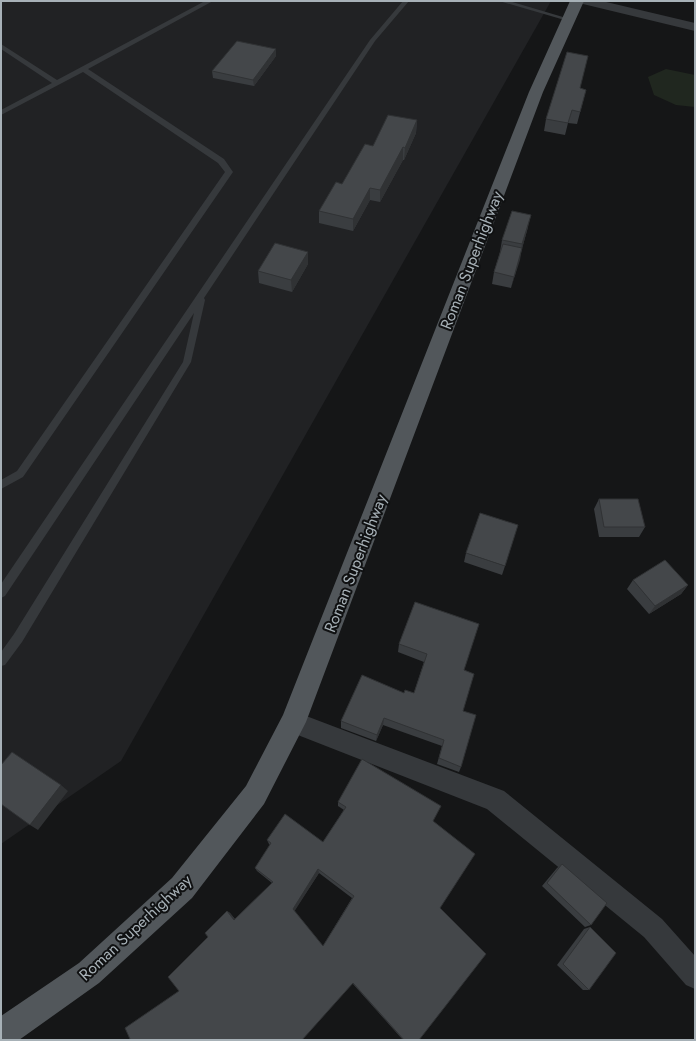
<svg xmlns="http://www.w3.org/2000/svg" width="696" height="1041" viewBox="0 0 696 1041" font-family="Jost,sans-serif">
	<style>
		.built { fill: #212224 }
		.green { fill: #20271f }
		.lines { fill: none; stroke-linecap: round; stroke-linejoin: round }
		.service { fill: #36393c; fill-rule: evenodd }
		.minor { fill: #36393c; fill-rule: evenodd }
		.primary { fill: #52575b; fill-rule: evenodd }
		.wall { fill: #3a3d40; fill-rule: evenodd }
		.shaded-wall { fill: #303234 }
		.building { fill: #44474a; stroke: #303234; fill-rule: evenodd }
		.labels { text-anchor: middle; stroke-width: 4; stroke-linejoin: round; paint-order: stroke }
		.street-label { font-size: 16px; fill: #a7b1b7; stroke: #101112 }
	</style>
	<rect width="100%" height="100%" fill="#151617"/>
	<path class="built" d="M 1,1 L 551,1 L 121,761 L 1,844 Z"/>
	<path class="green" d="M 666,69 L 695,75 L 695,107 L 676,105 L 654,95 L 648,77 Z"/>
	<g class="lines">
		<path class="service" d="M 205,1 L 213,1 L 88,69 L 224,159 L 233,172 L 23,477 L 1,489 L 1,480 L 17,471 L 225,172 L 218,163 L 83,72 L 1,115 L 1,110 L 52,83 L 1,49 L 1,44 L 57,80 Z
			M 403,1 L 409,1 L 375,41 L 204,298 L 205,300 L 191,362 L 22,642 L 5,665 L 1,666 L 1,652 L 14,634 L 183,362 L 194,313 L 5,596 L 1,598 L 1,584 L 370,40 Z
			M 499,1 L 509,1 L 573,20 L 568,21 Z"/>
		<path class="minor" d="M 581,1 L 602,1 L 695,23 L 695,31 L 583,4 Z
			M 293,711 L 504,791 L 662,919 L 695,956 L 695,989 L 686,985 L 644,937 L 487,809 L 285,730 L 281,722 L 285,714 Z"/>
		<path class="primary" d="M 570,1 L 584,1 L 543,92 L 306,722 L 264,804 L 192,898 L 99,983 L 19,1040 L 1,1040 L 1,1016 L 79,963 L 172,878 L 246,786 L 283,715 L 529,92 Z"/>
	</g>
	<path class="wall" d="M 276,56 L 254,86 L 213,78 L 212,71 Z
		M 580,88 L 586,90 L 577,124 L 568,123 L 565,135 L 544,131 L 546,119 Z
		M 417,120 L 416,133 L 404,160 L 403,160 L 380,202 L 370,200 L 353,231 L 319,223 L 319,211 L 342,184 L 373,146 Z
		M 528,227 L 511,288 L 492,284 L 494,272 L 500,252 L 502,240 Z
		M 308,252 L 308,264 L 292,292 L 259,283 L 258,271 Z
		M 599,499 L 645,527 L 639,537 L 599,537 L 594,509 Z
		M 466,553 L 505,566 L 502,575 L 464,562 Z
		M 633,580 L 688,585 L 681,594 L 649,614 L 627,589 Z
		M 415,602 L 464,670 L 461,767 L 459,772 L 437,764 L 442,746 L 383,725 L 376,741 L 341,728 L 341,721 L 404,693 L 414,693 L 424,662 L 398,652 L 399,644 Z
		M 338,802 L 433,821 L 440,908 L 419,1040 L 403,1040 L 353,984 L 130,1039 L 179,991 L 208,937 L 227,911 L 230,913 L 235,919 L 272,883 L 257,871 L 255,868 L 270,845 L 269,844 L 267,840 L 323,842 L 344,810 L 338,806 ZM 319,873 L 352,898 L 323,946 L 294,911 Z
		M 562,864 L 591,925 L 585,927 L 542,886 L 557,868 Z
		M 590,927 L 589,990 L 583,990 L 557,965 L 584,929 Z"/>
	<path class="shaded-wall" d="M 276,49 L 276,56 L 254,86 L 253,80 Z
		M 417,120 L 416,133 L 404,160 L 405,148 Z
		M 403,147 L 403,160 L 380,202 L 380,190 Z
		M 370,188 L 370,200 L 353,231 L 353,219 Z
		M 531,215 L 528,227 L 520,256 L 522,244 Z
		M 522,248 L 520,260 L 511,288 L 514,277 Z
		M 308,252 L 308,264 L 292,292 L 291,280 Z
		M 688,585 L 681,594 L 649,614 L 655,606 Z
		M 384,718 L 383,725 L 376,741 L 377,735 Z
		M 61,785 L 68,791 L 38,830 L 30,825 Z
		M 318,869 L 319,873 L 294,912 L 293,909 Z
		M 227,911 L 230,913 L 237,922 L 234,920 Z"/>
	<path class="building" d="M 237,41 L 276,49 L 253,80 L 212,71 Z
		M 567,52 L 588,56 L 580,88 L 586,90 L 580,112 L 572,110 L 568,123 L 546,119 Z
		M 388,115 L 417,120 L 405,148 L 403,147 L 380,190 L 370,188 L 353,219 L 319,211 L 336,182 L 342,184 L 365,144 L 373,146 Z
		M 512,211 L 531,215 L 522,244 L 502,240 Z
		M 275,243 L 308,252 L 291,280 L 258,271 Z
		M 503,244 L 522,248 L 514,277 L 494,272 Z
		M 599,499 L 638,499 L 645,527 L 604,527 Z
		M 480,513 L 518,525 L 505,566 L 466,553 Z
		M 665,560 L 688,585 L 655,606 L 633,580 Z
		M 415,602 L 479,624 L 464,670 L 474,674 L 463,711 L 476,715 L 461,767 L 439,758 L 444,740 L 384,718 L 377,735 L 341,721 L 362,675 L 404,693 L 405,690 L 414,693 L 427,654 L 399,644 Z
		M 12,752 L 61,785 L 30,825 L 1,804 L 1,765 Z
		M 362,759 L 441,806 L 433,821 L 475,854 L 440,908 L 486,954 L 419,1040 L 404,1040 L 353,983 L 302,1040 L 128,1040 L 130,1039 L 125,1028 L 179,991 L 168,977 L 208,937 L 205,933 L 227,911 L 234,920 L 273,882 L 255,868 L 271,843 L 267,840 L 285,814 L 323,842 L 346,807 L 338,802 ZM 318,869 L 354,896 L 323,946 L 293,909 Z
		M 562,864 L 607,903 L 591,925 L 547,883 Z
		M 590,927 L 616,953 L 589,990 L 563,964 Z"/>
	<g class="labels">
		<g class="street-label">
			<text transform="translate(471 260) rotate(-69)" y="6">Roman Superhighway</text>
			<text transform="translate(355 563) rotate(-69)" y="6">Roman Superhighway</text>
			<text transform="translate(135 927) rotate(-43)" y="6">Roman Superhighway</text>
		</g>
	</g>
	<rect width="696" height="1041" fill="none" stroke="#a7b1b7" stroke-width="4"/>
</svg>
